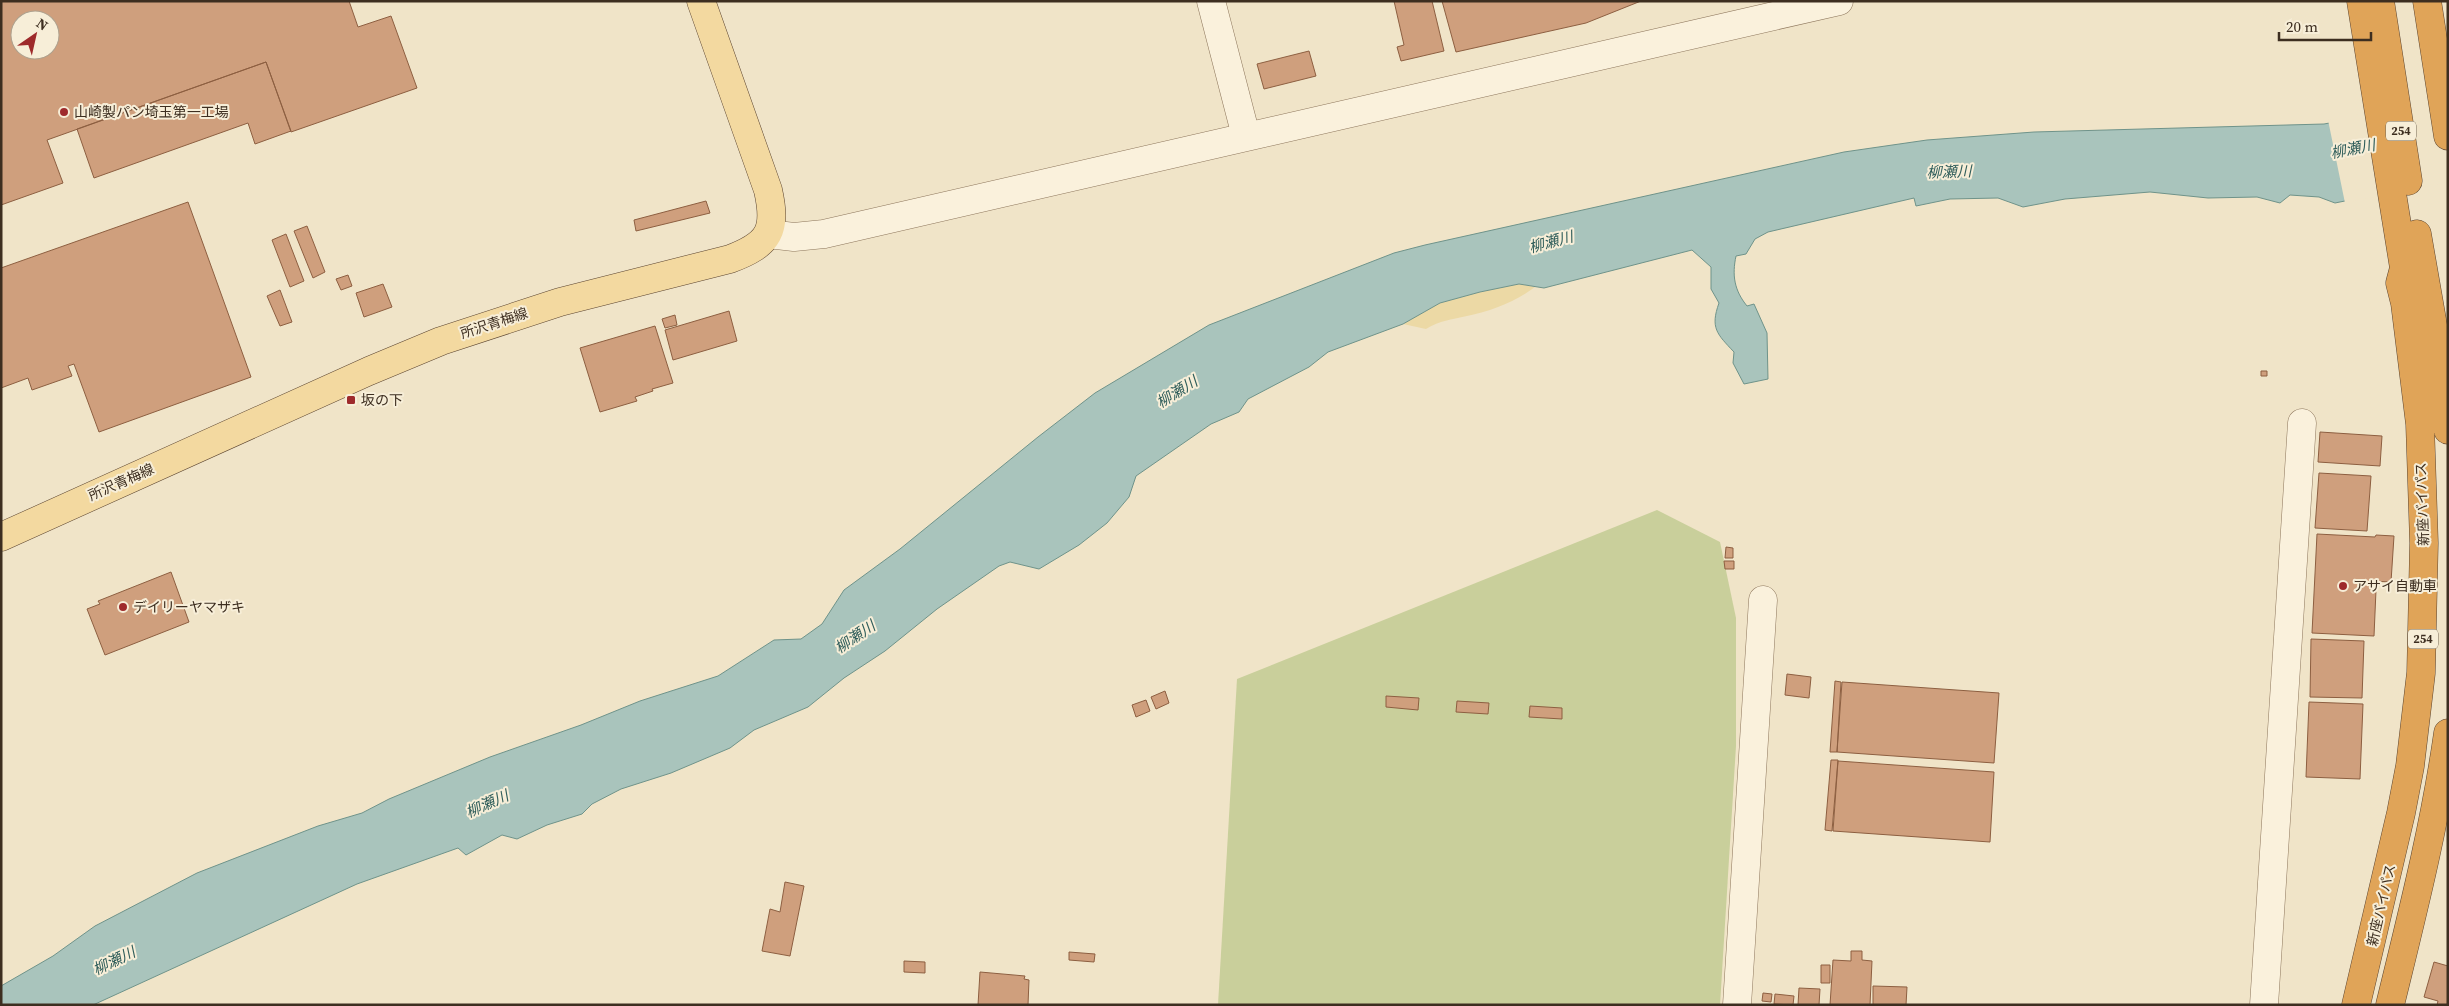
<svg xmlns="http://www.w3.org/2000/svg" width="2449" height="1006" viewBox="0 0 2449 1006" font-family="'Source Serif 4','Noto Sans JP',serif">
	<style>
		.green { fill: #c9cf9b }
		.sand { fill: #ecd9a5 }
		.water { fill: #a9c4bc; stroke: #6f938a }
		.pier { fill: #f0e4c8 }
		.building { fill: #cf9f7d; stroke: #8d5f41; fill-rule: evenodd }
		.lines { fill: none; stroke-linecap: round; stroke-linejoin: round }
		.minor-casing { stroke: #8d765c; stroke-width: 29 }
		.major-casing { stroke: #5b4430; stroke-width: 29 }
		.highway-casing { stroke: #5b4430; stroke-width: 29 }
		.minor { stroke: #faf1dc; stroke-width: 28 }
		.major { stroke: #f3d9a0; stroke-width: 28 }
		.highway { stroke: #e0a458; stroke-width: 28 }
		.poi-dot { fill: #9e2a2b; stroke: #f7eed8; stroke-width: 2 }
		.labels { text-anchor: middle; stroke-width: 4; stroke-linejoin: round; paint-order: stroke }
		.shield { fill: #f7eed8; stroke: #756857; stroke-width: 1 }
		.shield-label { font-size: 12px; font-weight: bold; fill: #3d2e20 }
		.poi-label { font-size: 14px; fill: #3d2e20; stroke: #f7eed8; text-anchor: start }
		.street-label { font-size: 14px; fill: #3d2e20; stroke: #f7eed8 }
		.water-label { font-size: 15px; font-style: italic; fill: #2f5d5a; stroke: #f7eed8 }
	</style>
	<rect width="100%" height="100%" fill="#f0e4c8"/>
	<path class="green" d="M 1657,510 L 1720,542 L 1736,618 L 1736,746 L 1720,1005 L 1218,1005 L 1237,679 Z"/>
	<path class="sand" d="M 1519,284 L 1535,287 C 1515,302 1491,311 1467,316 C 1450,320 1441,320 1426,329 L 1403,324 L 1440,303 L 1480,292 Z"/>
	<path class="water" d="M 2411,108 L 2448,180 L 2335,203 L 2319,197 L 2290,195 L 2280,203 L 2257,197 L 2208,198 L 2150,192 L 2065,199 L 2023,207 L 1998,198 L 1950,199 L 1916,206 L 1914,198 L 1768,232 L 1755,239 L 1746,254 L 1736,256 C 1732,275 1734,290 1747,306 L 1754,304 L 1767,333 L 1768,379 L 1744,384 L 1733,363 L 1734,352 C 1717,334 1710,328 1719,303 L 1711,289 L 1711,267 L 1692,250 L 1544,288 L 1519,284 L 1480,292 L 1440,303 L 1403,324 L 1328,352 L 1309,367 L 1248,399 L 1239,412 L 1211,424 L 1136,476 L 1129,497 L 1107,523 L 1079,545 L 1039,569 L 1010,562 L 999,566 L 937,609 L 885,651 L 844,678 L 808,707 L 754,730 L 730,748 L 671,773 L 621,789 L 592,804 L 582,814 L 547,825 L 517,839 L 502,835 L 466,855 L 458,848 L 357,884 L 93,1005 L 1,1005 L 1,986 L 53,956 L 95,926 L 197,873 L 318,826 L 362,813 L 389,799 L 490,757 L 581,725 L 640,701 L 718,676 L 774,640 L 801,639 L 822,624 L 844,590 L 900,549 L 1038,437 L 1095,393 L 1209,325 L 1394,253 L 1425,245 L 1844,152 L 1927,140 L 2034,132 L 2324,124 Z"/>
	<path class="pier" d="M 2448,96 L 2448,182 L 2345,203 L 2328,120 L 2410,106 Z"/>
	<path class="building" d="M 1,1 L 349,1 L 358,27 L 391,16 L 417,88 L 291,132 L 266,62 L 47,140 L 63,183 L 1,205 ZM 20,20 L 50,20 L 50,50 L 20,50 Z
		M 1394,1 L 1432,1 L 1444,51 L 1401,61 L 1397,47 L 1404,45 Z
		M 1442,1 L 1641,1 L 1586,23 L 1456,52 Z
		M 1309,51 L 1316,76 L 1264,89 L 1257,64 Z
		M 266,62 L 291,131 L 255,144 L 248,123 L 94,178 L 77,129 Z
		M 706,201 L 710,213 L 636,231 L 634,220 Z
		M 188,202 L 251,377 L 99,432 L 74,364 L 68,366 L 72,376 L 32,390 L 28,378 L 1,388 L 1,268 Z
		M 307,226 L 325,272 L 313,278 L 294,231 Z
		M 286,234 L 304,281 L 290,287 L 272,240 Z
		M 348,275 L 352,286 L 341,290 L 336,279 Z
		M 383,284 L 392,307 L 364,317 L 356,293 Z
		M 280,290 L 292,322 L 280,326 L 267,296 Z
		M 729,311 L 737,341 L 673,360 L 665,330 Z
		M 675,315 L 677,325 L 665,328 L 662,319 Z
		M 655,326 L 673,383 L 652,389 L 653,391 L 635,397 L 637,401 L 600,412 L 580,348 Z
		M 2261,371 L 2267,371 L 2267,376 L 2261,376 Z
		M 2320,432 L 2382,436 L 2380,466 L 2318,462 Z
		M 2319,473 L 2371,476 L 2367,531 L 2315,528 Z
		M 2317,534 L 2375,537 L 2376,535 L 2394,536 L 2391,582 L 2371,581 L 2371,590 L 2376,590 L 2374,636 L 2312,633 Z
		M 1726,547 L 1733,548 L 1733,558 L 1725,558 Z
		M 1724,561 L 1734,561 L 1734,569 L 1725,569 Z
		M 171,572 L 189,622 L 105,655 L 87,609 L 100,604 L 98,601 Z
		M 2311,639 L 2364,641 L 2362,698 L 2310,697 Z
		M 1787,674 L 1811,677 L 1809,698 L 1785,695 Z
		M 1835,681 L 1841,682 L 1837,752 L 1830,752 Z
		M 1842,682 L 1999,693 L 1994,763 L 1837,752 Z
		M 1165,691 L 1169,703 L 1156,709 L 1151,697 Z
		M 1386,696 L 1419,698 L 1418,710 L 1386,707 Z
		M 1146,700 L 1150,711 L 1136,717 L 1132,705 Z
		M 1457,701 L 1489,703 L 1488,714 L 1456,712 Z
		M 2309,702 L 2363,704 L 2360,779 L 2306,777 Z
		M 1530,706 L 1562,708 L 1562,719 L 1529,717 Z
		M 1831,760 L 1838,760 L 1832,831 L 1825,830 Z
		M 1838,761 L 1994,772 L 1990,842 L 1833,831 Z
		M 785,882 L 804,886 L 790,956 L 762,951 L 770,909 L 780,912 Z
		M 1851,951 L 1862,951 L 1862,960 L 1872,961 L 1870,1005 L 1830,1005 L 1833,960 L 1851,961 Z
		M 1069,952 L 1095,954 L 1094,962 L 1069,960 Z
		M 904,961 L 925,962 L 925,973 L 904,972 Z
		M 2434,962 L 2448,966 L 2448,1005 L 2437,1005 L 2438,1001 L 2424,997 Z
		M 1821,965 L 1830,965 L 1830,983 L 1821,983 Z
		M 980,972 L 1025,976 L 1024,979 L 1029,980 L 1028,1005 L 978,1005 Z
		M 1873,986 L 1907,987 L 1906,1005 L 1873,1005 Z
		M 1799,988 L 1820,989 L 1819,1005 L 1798,1005 Z
		M 1763,993 L 1772,994 L 1771,1002 L 1762,1001 Z
		M 1775,994 L 1794,996 L 1793,1005 L 1774,1004 Z"/>
	<g class="lines">
		<g class="minor-casing">
			<path id="minor" d="M 1211,1 L 1246,136
				M 768,234 L 794,237 L 824,234 L 1839,1
				M 1737,1005 L 1763,600
				M 2264,1005 L 2302,423"/>
		</g>
		<g class="major-casing">
			<path id="major" d="M 1,537 L 369,371 L 441,341 L 560,302 L 730,259 C 770,244 777,230 768,190 L 701,1"/>
		</g>
		<g class="highway-casing">
			<path id="highway" d="M 2380,1 L 2408,181
				M 2427,1 L 2448,136
				M 2417,234 L 2443,383 L 2448,430
				M 2356,1005 L 2401,813 L 2410,766 L 2421,673 L 2424,543 L 2420,424 L 2405,303 L 2400,283 L 2404,268 L 2361,1
				M 2390,1005 C 2412,915 2435,825 2448,733"/>
		</g>
		<use href="#minor" class="minor"/>
		<use href="#major" class="major"/>
		<use href="#highway" class="highway"/>
	</g>
	<g class="poi-dot">
		<circle cx="64" cy="112" r="5"/>
		<rect x="346" y="395" width="10" height="10" rx="2.5"/>
		<circle cx="2343" cy="586" r="5"/>
		<circle cx="123" cy="607" r="5"/>
	</g>
	<g class="labels">
		<g class="shield">
			<rect x="2386" y="121.5" width="30" height="19" rx="4"/>
			<rect x="2408" y="629.5" width="30" height="19" rx="4"/>
		</g>
		<g class="shield-label">
			<text x="2401" y="135">254</text>
			<text x="2423" y="643">254</text>
		</g>
		<g class="poi-label">
			<text x="74" y="117">山崎製パン埼玉第一工場</text>
			<text x="361" y="405">坂の下</text>
			<text x="2353" y="591">アサイ自動車</text>
			<text x="133" y="612">デイリーヤマザキ</text>
		</g>
		<g class="street-label">
			<text transform="translate(494 323) rotate(-18)" y="5">所沢青梅線</text>
			<text transform="translate(121 482) rotate(-24)" y="5">所沢青梅線</text>
			<text transform="translate(2422 504) rotate(-92)" y="5">新座バイパス</text>
			<text transform="translate(2381 905) rotate(-77)" y="5">新座バイパス</text>
		</g>
		<g class="water-label">
			<text transform="translate(2353 149) rotate(-11)" y="5">柳瀬川</text>
			<text transform="translate(1949 172) rotate(-2)" y="5">柳瀬川</text>
			<text transform="translate(1551 242) rotate(-15)" y="5">柳瀬川</text>
			<text transform="translate(1177 392) rotate(-32)" y="5">柳瀬川</text>
			<text transform="translate(855 637) rotate(-34)" y="5">柳瀬川</text>
			<text transform="translate(487 804) rotate(-24)" y="5">柳瀬川</text>
			<text transform="translate(114 961) rotate(-26)" y="5">柳瀬川</text>
		</g>
	</g>
	<rect width="2449" height="1006" fill="none" stroke="#3d2e20" stroke-width="5"/>
	<g transform="translate(35 35) rotate(34)"><circle r="24" fill="#f7eed8" stroke="#ada18e"/>
	<path d="M0-4L9 19L0 12L-9 19Z" fill="#9e2a2b"/>
	<text y="-8" font-size="14" font-weight="bold" text-anchor="middle" fill="#3d2e20">N</text>
	</g>
	<path d="M2279 32v8h92v-8" fill="none" stroke="#3d2e20" stroke-width="2.5"/>
	<text x="2286" y="32" font-size="15" fill="#3d2e20" stroke="#f7eed8" stroke-width="4" paint-order="stroke">20 m</text>
</svg>
